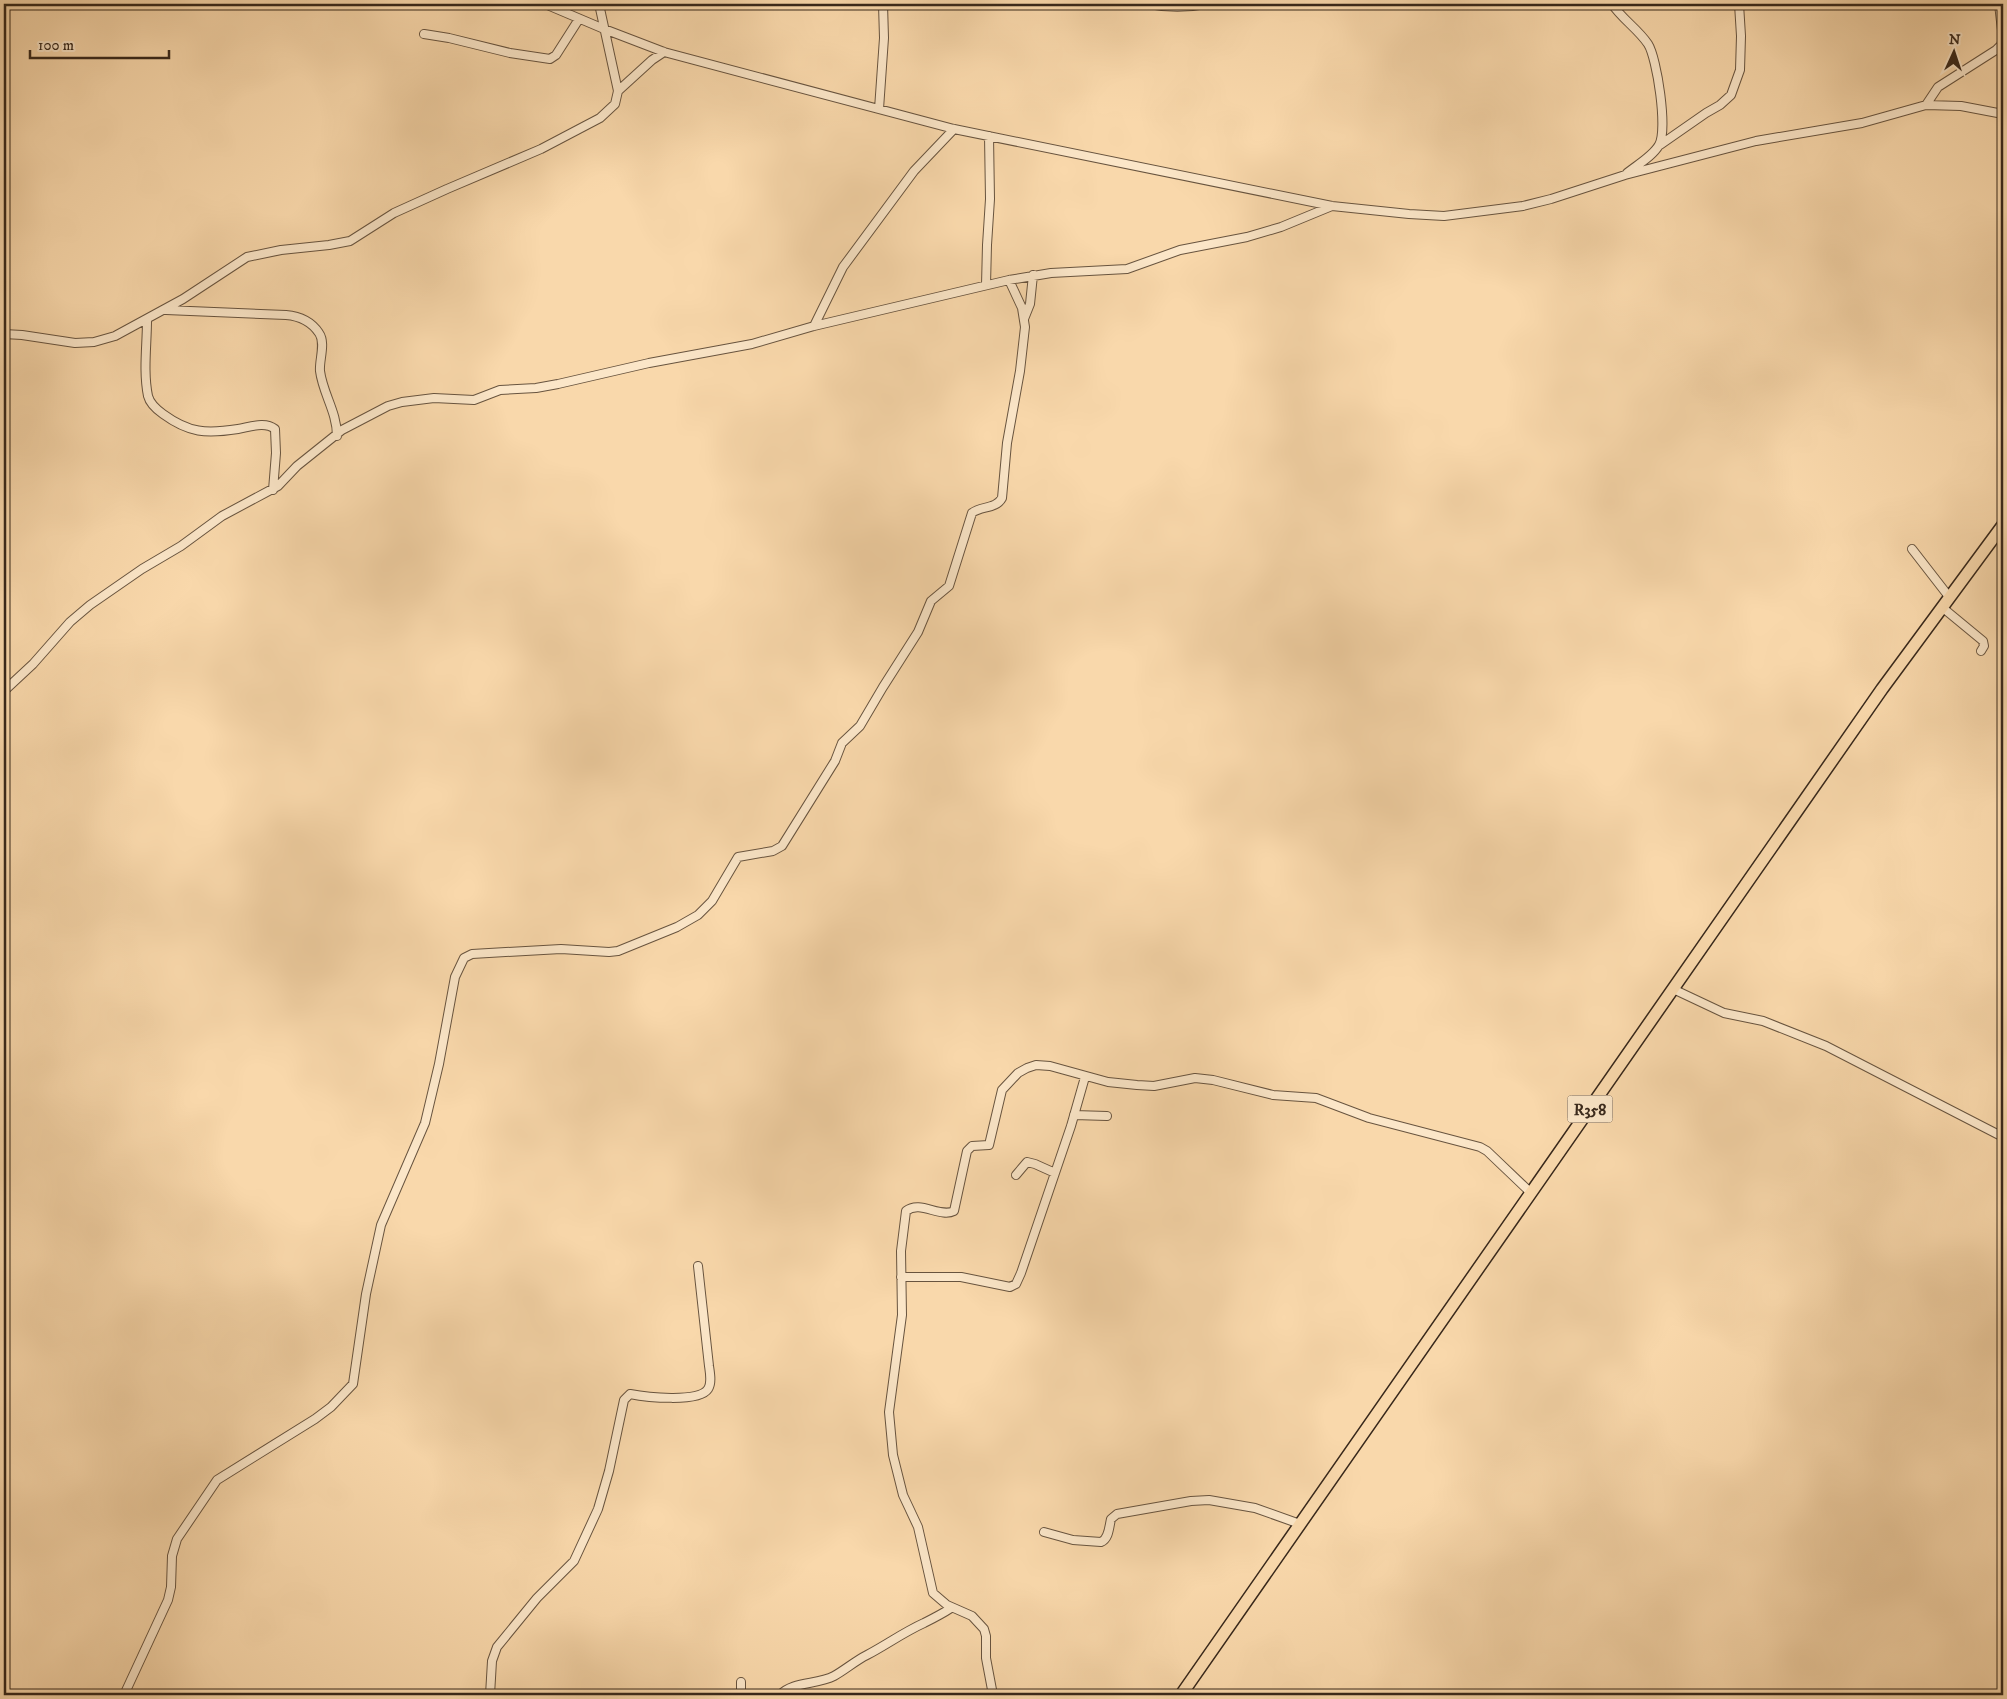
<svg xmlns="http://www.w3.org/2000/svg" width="2007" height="1699" viewBox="0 0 2007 1699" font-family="'IM FELL DW Pica',serif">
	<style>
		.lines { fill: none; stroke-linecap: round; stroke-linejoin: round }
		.street-casing { stroke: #68543f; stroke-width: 10 }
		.primary-casing { stroke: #38281b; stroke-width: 14 }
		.street { stroke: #fbe6c8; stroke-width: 8 }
		.primary { stroke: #f9d8ab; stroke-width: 11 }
		.labels { text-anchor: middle; stroke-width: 4; stroke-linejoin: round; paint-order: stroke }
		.shield { fill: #fbe6c8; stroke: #72614f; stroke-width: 1 }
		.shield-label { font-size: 16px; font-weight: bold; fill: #38281b }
	</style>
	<rect width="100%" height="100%" fill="#f9d8ab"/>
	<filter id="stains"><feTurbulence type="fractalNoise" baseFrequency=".004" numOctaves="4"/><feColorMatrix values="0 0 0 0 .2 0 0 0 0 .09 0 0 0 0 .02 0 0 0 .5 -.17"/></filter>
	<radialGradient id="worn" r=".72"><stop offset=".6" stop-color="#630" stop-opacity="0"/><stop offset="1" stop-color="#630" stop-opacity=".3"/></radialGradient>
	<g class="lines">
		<g class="street-casing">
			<path id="street" d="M 545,4 L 604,29 L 664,52 L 954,129 L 1332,206 L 1409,214 L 1444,216 L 1523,206 L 1551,199 L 1625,175 L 1756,141 L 1862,123 L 1926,105 L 1961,106 L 2003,114
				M 1149,4 C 1169,8 1186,8 1205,4
				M 1612,4 C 1622,19 1638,29 1648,44 C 1657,58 1668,130 1659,145 C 1653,156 1637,165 1627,173
				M 424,34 L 449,38 L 510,53 L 550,59 L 556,55 L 579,19
				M 618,91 L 652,60 L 664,52
				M 1926,105 L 1938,87 L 1996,50 L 2001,45 L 2003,39 L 1999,4
				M 879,109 L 884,38 L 883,4
				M 1660,145 L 1706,113 L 1720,105 L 1731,95 L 1740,70 L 1741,36 L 1739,4
				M 986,285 L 987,245 L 990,199 L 989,136
				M 166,310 L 286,315 C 298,316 311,321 319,333 C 326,343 319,360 320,371 C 323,394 337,412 337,436
				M 1024,319 L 1030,304 L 1033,275
				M 147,320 C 147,345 143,371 148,396 C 150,404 156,409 163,414 C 189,433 206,434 238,429 C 250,427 265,421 275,429 L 276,453 L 273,490
				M 814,326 L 843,267 L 914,171 L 954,129
				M 4,334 L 22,335 L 75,343 L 94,342 L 115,336 L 183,299 L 247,257 L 281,250 L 329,245 L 350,241 L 394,213 L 447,189 L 541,149 L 600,118 L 615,104 L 618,91 L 599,4
				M 1912,549 L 1950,598
				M 1943,608 L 1983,641 L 1984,646 L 1981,651
				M 4,691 L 33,664 L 70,622 L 90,605 L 142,569 L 181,546 L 222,516 L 278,486 L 297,466 L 342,430 L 388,406 L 402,402 L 434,398 L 474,400 L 500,390 L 536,388 L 558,384 L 649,363 L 752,344 L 814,326 L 1009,280 L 1051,273 L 1127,269 L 1180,250 L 1247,237 L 1281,227 L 1332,206
				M 1673,989 L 1724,1013 L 1763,1021 L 1826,1046 L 2003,1137
				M 1074,1115 L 1107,1116
				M 1016,1175 L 1027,1162 L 1035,1164 L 1055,1173
				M 901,1277 L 961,1277 L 1010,1287 L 1016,1284 L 1021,1273 L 1071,1126 L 1085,1077
				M 1044,1532 L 1073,1540 L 1101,1542 C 1109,1539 1109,1527 1111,1519 L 1117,1514 L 1191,1501 L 1209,1500 L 1255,1508 L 1300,1524
				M 741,1682 L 741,1695
				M 124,1695 L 168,1600 L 171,1587 L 172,1556 L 177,1539 L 217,1480 L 315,1419 L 331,1407 L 353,1384 L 366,1294 L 381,1225 L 425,1123 L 439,1064 L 455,977 L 464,958 L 472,954 L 561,949 L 609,952 L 618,951 L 677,927 L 698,915 L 712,901 L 738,857 L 773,851 L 782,846 L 835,761 L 842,743 L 860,726 L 883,687 L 918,632 L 931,601 L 949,586 L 972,513 C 981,506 996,509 1002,498 L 1007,443 L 1020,371 L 1025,327 L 1022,308 L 1009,280
				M 490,1695 L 492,1661 L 497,1647 L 537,1598 L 574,1561 L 598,1509 L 609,1471 L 624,1400 L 630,1394 C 645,1397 699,1403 708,1389 C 712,1383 710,1373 709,1366 L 698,1266
				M 780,1695 C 793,1681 817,1685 834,1676 C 845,1670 855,1661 867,1655 C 886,1645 904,1632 924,1623 C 934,1618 942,1614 951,1608
				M 993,1695 L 986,1658 L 986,1636 L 984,1629 L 972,1616 L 947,1605 L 933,1593 L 918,1527 L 903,1495 L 893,1455 L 889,1412 L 902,1315 L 901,1251 L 906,1211 C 920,1200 940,1218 954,1211 L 967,1151 L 972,1146 L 989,1145 L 1002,1090 L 1018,1073 L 1027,1068 L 1036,1065 L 1050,1066 L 1108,1082 L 1137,1085 L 1154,1086 L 1195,1078 L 1213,1080 L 1273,1095 L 1316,1098 L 1369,1118 L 1480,1147 L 1487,1151 L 1530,1192"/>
		</g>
		<g class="primary-casing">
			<path id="primary" d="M 1181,1695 L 1882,689 L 2003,525"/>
		</g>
		<use href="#street" class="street"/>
		<use href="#primary" class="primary"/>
	</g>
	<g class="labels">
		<rect class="shield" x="1567.5" y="1095.5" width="45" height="27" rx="4"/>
		<g class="shield-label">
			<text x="1590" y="1115">R358</text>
		</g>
	</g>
	<rect width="2007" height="1699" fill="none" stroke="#f9d8ab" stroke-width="20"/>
	<rect x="5" y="5" width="1997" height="1689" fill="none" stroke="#38281b" stroke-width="2.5"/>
	<rect x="10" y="10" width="1987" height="1679" fill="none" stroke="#38281b"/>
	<g transform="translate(1954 52) rotate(3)" stroke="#fbe6c8" stroke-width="4" paint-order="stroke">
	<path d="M0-4L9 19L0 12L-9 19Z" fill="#38281b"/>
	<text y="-8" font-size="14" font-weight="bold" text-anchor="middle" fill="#38281b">N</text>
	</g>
	<path d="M30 50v8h139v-8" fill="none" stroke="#38281b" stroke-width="2.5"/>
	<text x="38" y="50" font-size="15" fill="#38281b" stroke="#fbe6c8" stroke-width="4" paint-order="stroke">100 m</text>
	<rect width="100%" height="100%" filter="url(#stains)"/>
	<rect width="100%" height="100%" fill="url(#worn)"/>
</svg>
